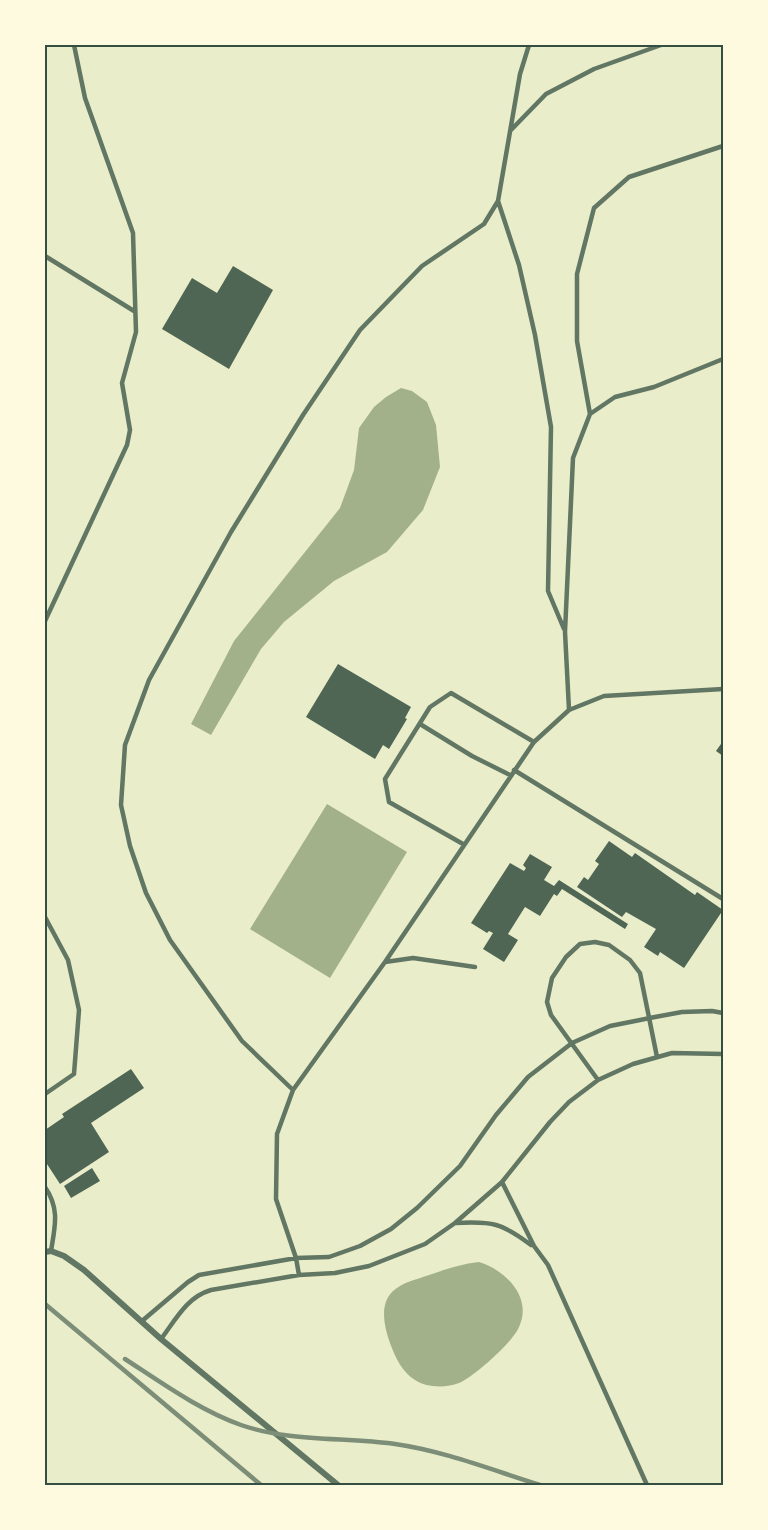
<svg xmlns="http://www.w3.org/2000/svg" width="768" height="1530" viewBox="0 0 768 1530" font-family="Lato,sans-serif">
	<style>
		.water { fill: #a3b18a }
		.building { fill: #4f6655 }
		.lines { fill: none; stroke-linecap: round; stroke-linejoin: round }
		.service { stroke: #617663; stroke-width: 4.5 }
		.minor { stroke: #617663; stroke-width: 6 }
		.rail { stroke: #7c8e77; stroke-width: 4.5 }
		.neatline { fill: none; stroke: #344e41; stroke-width: 2 }
	</style>
	<rect width="100%" height="100%" fill="#e9edc9"/>
	<path class="water" d="M 401,388 L 412,391 L 427,402 L 436,425 L 440,467 L 423,510 L 387,552 L 334,581 L 284,622 L 261,649 L 211,735 L 191,724 L 234,641 L 340,508 L 354,470 L 359,428 L 374,407 L 386,397 Z
		M 327,804 L 407,852 L 330,978 L 250,929 Z
		M 479,1262 C 505,1270 533,1297 519,1327 C 513,1342 474,1377 459,1383 C 446,1388 427,1388 415,1380 C 402,1372 395,1357 390,1343 C 383,1323 378,1298 400,1286 C 408,1281 418,1279 426,1276 C 444,1270 460,1264 479,1262 Z"/>
	<path class="building" d="M 233,266 L 273,290 L 229,369 L 162,329 L 192,278 L 217,293 Z
		M 338,664 L 411,707 L 405,718 L 407,719 L 389,749 L 383,745 L 375,759 L 306,717 Z
		M 723,741 L 723,756 L 716,751 Z
		M 609,841 L 632,857 L 635,853 L 695,895 L 697,892 L 723,910 L 684,968 L 660,952 L 658,956 L 644,947 L 656,929 L 626,912 L 622,917 L 577,887 L 584,877 L 588,880 L 599,864 L 595,861 Z
		M 530,854 L 552,867 L 544,880 L 554,886 L 559,880 L 628,924 L 625,929 L 562,889 L 557,896 L 554,894 L 540,916 L 525,907 L 508,934 L 518,940 L 504,962 L 483,949 L 493,933 L 489,931 L 487,933 L 471,923 L 510,863 L 524,871 L 526,868 L 523,865 Z
		M 131,1069 L 144,1088 L 91,1123 L 109,1152 L 60,1184 L 45,1161 L 45,1130 L 64,1117 L 62,1114 Z
		M 92,1168 L 100,1181 L 71,1198 L 64,1186 Z"/>
	<g class="lines">
		<path class="service" d="M 511,130 L 546,94 L 594,69 L 661,45
			M 498,201 L 519,265 L 535,335 L 551,427 L 548,591 L 564,629
			M 45,256 L 134,311
			M 590,414 L 577,341 L 577,274 L 594,208 L 629,177 L 723,146
			M 45,621 L 127,445 L 130,430 L 122,383 L 136,332 L 133,233 L 85,98 L 74,45
			M 569,710 L 565,632 L 573,458 L 590,414 L 615,397 L 654,387 L 723,359
			M 420,724 L 472,756 L 510,775
			M 514,770 L 723,899
			M 463,844 L 389,802 L 385,779 L 430,707 L 451,693 L 534,742
			M 45,917 L 68,960 L 79,1010 L 74,1074 L 45,1094
			M 385,962 L 413,958 L 475,967
			M 598,1080 L 551,1015 L 547,1002 L 552,978 L 566,957 L 580,944 L 595,942 L 609,945 L 630,960 L 640,973 L 657,1057
			M 293,1090 L 242,1041 L 170,940 L 146,893 L 130,846 L 121,805 L 125,745 L 149,680 L 231,532 L 303,415 L 360,330 L 422,266 L 484,224 L 498,201 L 520,74 L 529,45
			M 502,1182 L 534,1246 L 548,1265 L 647,1485
			M 45,1187 C 60,1209 55,1226 51,1251
			M 456,1223 C 492,1221 502,1223 531,1245
			M 299,1275 L 296,1258 L 276,1199 L 277,1134 L 293,1090 L 385,962 L 534,742 L 569,710 L 604,696 L 723,689
			M 142,1321 L 188,1282 L 199,1275 L 296,1258 L 329,1257 L 360,1246 L 391,1229 L 417,1208 L 460,1166 L 496,1115 L 528,1077 L 572,1043 L 610,1026 L 655,1017 L 682,1012 L 712,1011 L 723,1013
			M 161,1339 C 176,1319 187,1297 211,1290 L 299,1275 L 335,1273 L 369,1266 L 425,1244 L 455,1223 L 502,1182 L 550,1122 L 569,1102 L 598,1080 L 633,1064 L 672,1053 L 723,1054"/>
		<path class="minor" d="M 45,1252 L 51,1251 L 64,1256 L 84,1270 L 161,1339 L 338,1485"/>
		<path class="rail" d="M 45,1304 L 261,1485
			M 125,1359 C 162,1383 199,1410 241,1425 C 290,1442 343,1437 395,1444 C 444,1451 492,1470 540,1485"/>
	</g>
	<rect width="768" height="1530" fill="none" stroke="#fefae0" stroke-width="93"/>
	<rect x="46" y="46" width="676" height="1438" class="neatline"/>
</svg>
